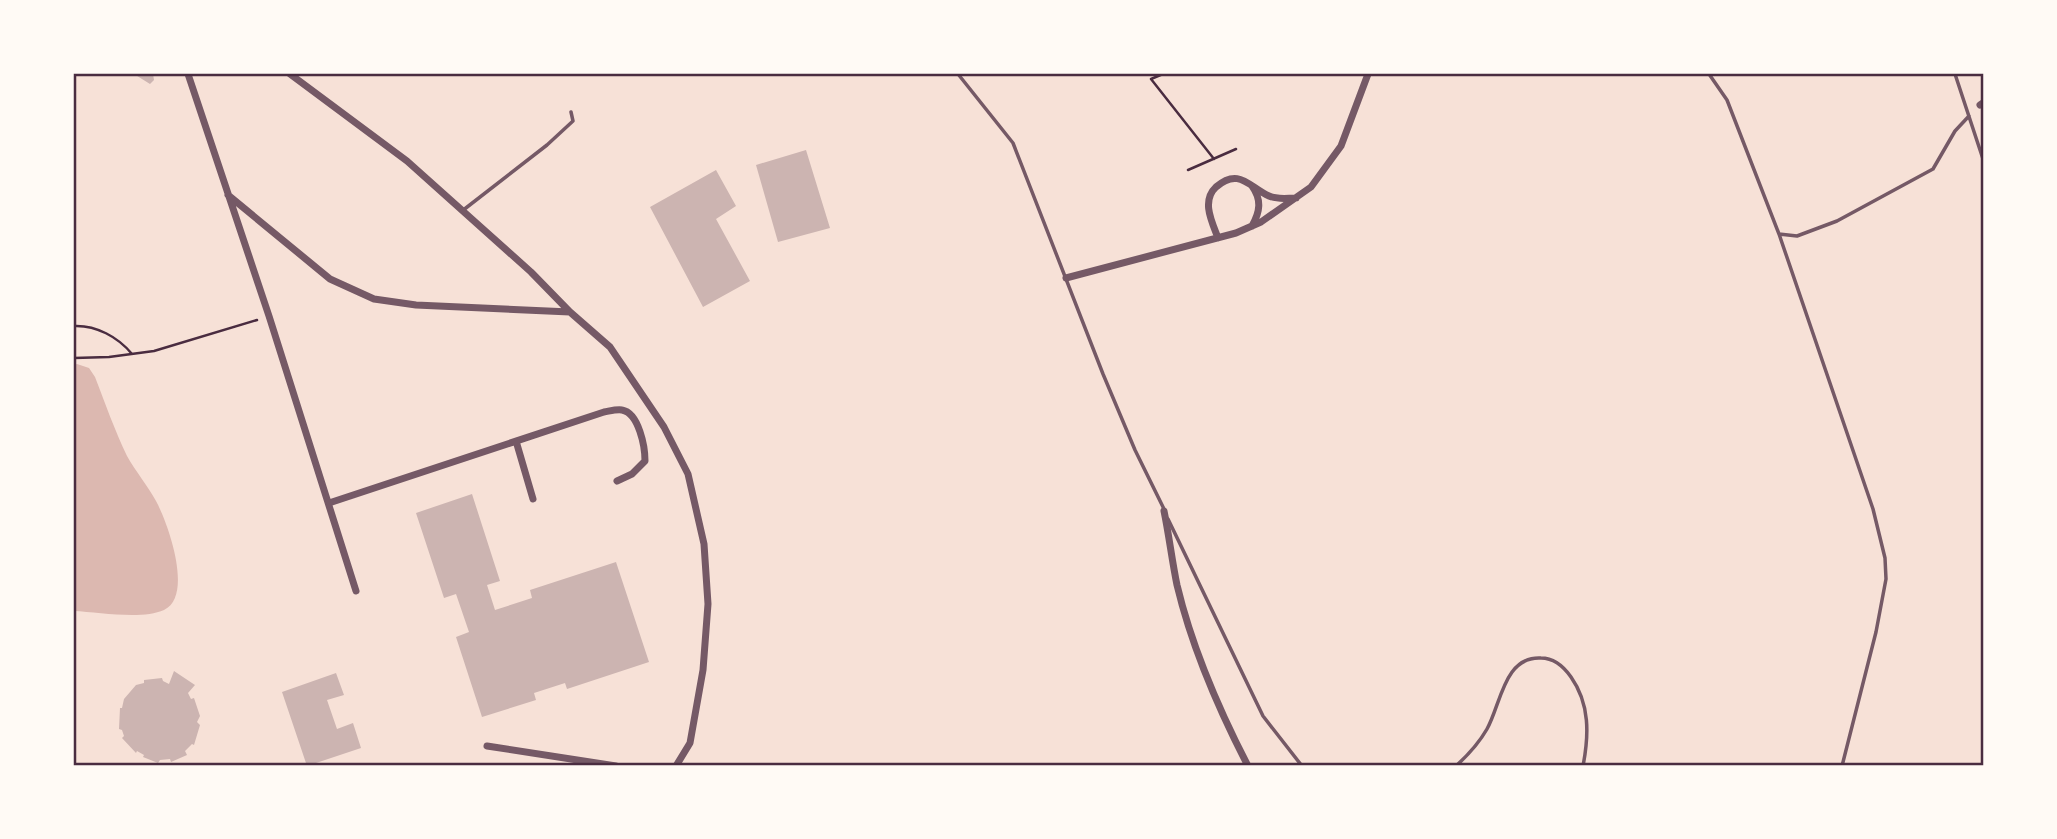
<svg xmlns="http://www.w3.org/2000/svg" width="2057" height="839" viewBox="0 0 2057 839" font-family="'Archivo Narrow',sans-serif">
	<style>
		.water { fill: #dcb8b0 }
		.building { fill: #ccb4b1 }
		.lines { fill: none; stroke-linecap: round; stroke-linejoin: round }
		.path { stroke: #4a2c40; stroke-width: 2.5 }
		.service { stroke: #755966; stroke-width: 3.5 }
		.minor { stroke: #755966; stroke-width: 7 }
		.neatline { fill: none; stroke: #4a2c40; stroke-width: 2.5 }
	</style>
	<rect width="100%" height="100%" fill="#f7e1d7"/>
	<path class="water" d="M 77,364 L 89,368 L 95,377 C 105,403 115,431 127,456 C 136,472 148,486 156,501 C 168,523 194,596 164,610 C 142,620 98,612 74,611 L 74,365 Z"/>
	<path class="building" d="M 134,74 L 153,74 L 154,80 L 150,84 Z
		M 806,150 L 830,228 L 778,242 L 756,165 Z
		M 716,170 L 736,206 L 716,219 L 750,281 L 703,307 L 650,207 Z
		M 472,494 L 500,581 L 487,585 L 495,610 L 532,598 L 530,590 L 616,562 L 649,662 L 567,689 L 565,683 L 534,693 L 536,700 L 482,717 L 456,637 L 469,632 L 456,594 L 444,598 L 416,513 Z
		M 174,671 L 195,685 L 188,693 L 191,699 L 194,698 L 200,716 L 197,722 L 200,725 L 194,745 L 192,744 L 185,751 L 187,755 L 171,762 L 170,759 L 160,760 L 158,763 L 143,757 L 144,755 L 137,751 L 136,753 L 122,738 L 124,736 L 122,730 L 119,729 L 120,708 L 122,708 L 124,699 L 136,685 L 144,683 L 144,680 L 162,678 L 163,681 L 169,684 Z
		M 336,673 L 344,695 L 327,700 L 337,729 L 353,723 L 361,748 L 307,766 L 282,692 Z"/>
	<g class="lines">
		<path class="path" d="M 1163,74 L 1151,79 L 1214,159
			M 1188,170 L 1236,149
			M 74,326 C 96,325 118,337 132,354
			M 74,358 L 109,357 L 154,351 L 257,320"/>
		<path class="service" d="M 958,74 L 1013,143 L 1103,374 L 1135,450 L 1164,509
			M 1709,74 L 1727,100 L 1779,234 L 1873,509 L 1885,558 L 1886,579 L 1876,632 L 1842,766
			M 1955,74 L 1983,159
			M 462,211 L 547,145 L 573,121 L 571,112
			M 1779,234 L 1797,236 L 1837,221 L 1933,169 L 1955,131 L 1969,116
			M 1168,519 L 1263,716 L 1302,766
			M 1456,766 C 1468,755 1479,743 1487,729 C 1501,704 1504,656 1541,658 C 1555,658 1564,667 1571,677 C 1590,704 1589,735 1583,766"/>
		<path class="minor" d="M 188,74 L 269,316 L 356,591
			M 290,74 L 407,161 L 531,272 L 570,312
			M 1980,105 L 1983,103
			M 1252,186 C 1262,200 1260,212 1252,226
			M 228,195 L 330,279 L 374,299 L 416,305 L 570,312 L 610,347 L 664,427 L 688,474 L 704,544 L 708,604 L 703,670 L 690,743 L 676,766
			M 1218,238 C 1212,222 1201,201 1216,187 C 1239,167 1249,187 1269,196 C 1278,200 1287,198 1296,198
			M 1066,278 L 1236,233 L 1261,222 L 1311,187 L 1341,146 L 1368,74
			M 516,441 L 533,499
			M 329,503 L 604,412 C 610,411 617,409 622,410 C 639,413 645,447 645,461 L 632,474 L 617,481
			M 1164,511 C 1169,535 1172,561 1177,585 C 1192,648 1218,708 1248,766
			M 487,746 L 616,766"/>
	</g>
	<rect width="2057" height="839" fill="none" stroke="#fffaf5" stroke-width="150"/>
	<rect x="75" y="75" width="1907" height="689" class="neatline"/>
</svg>
